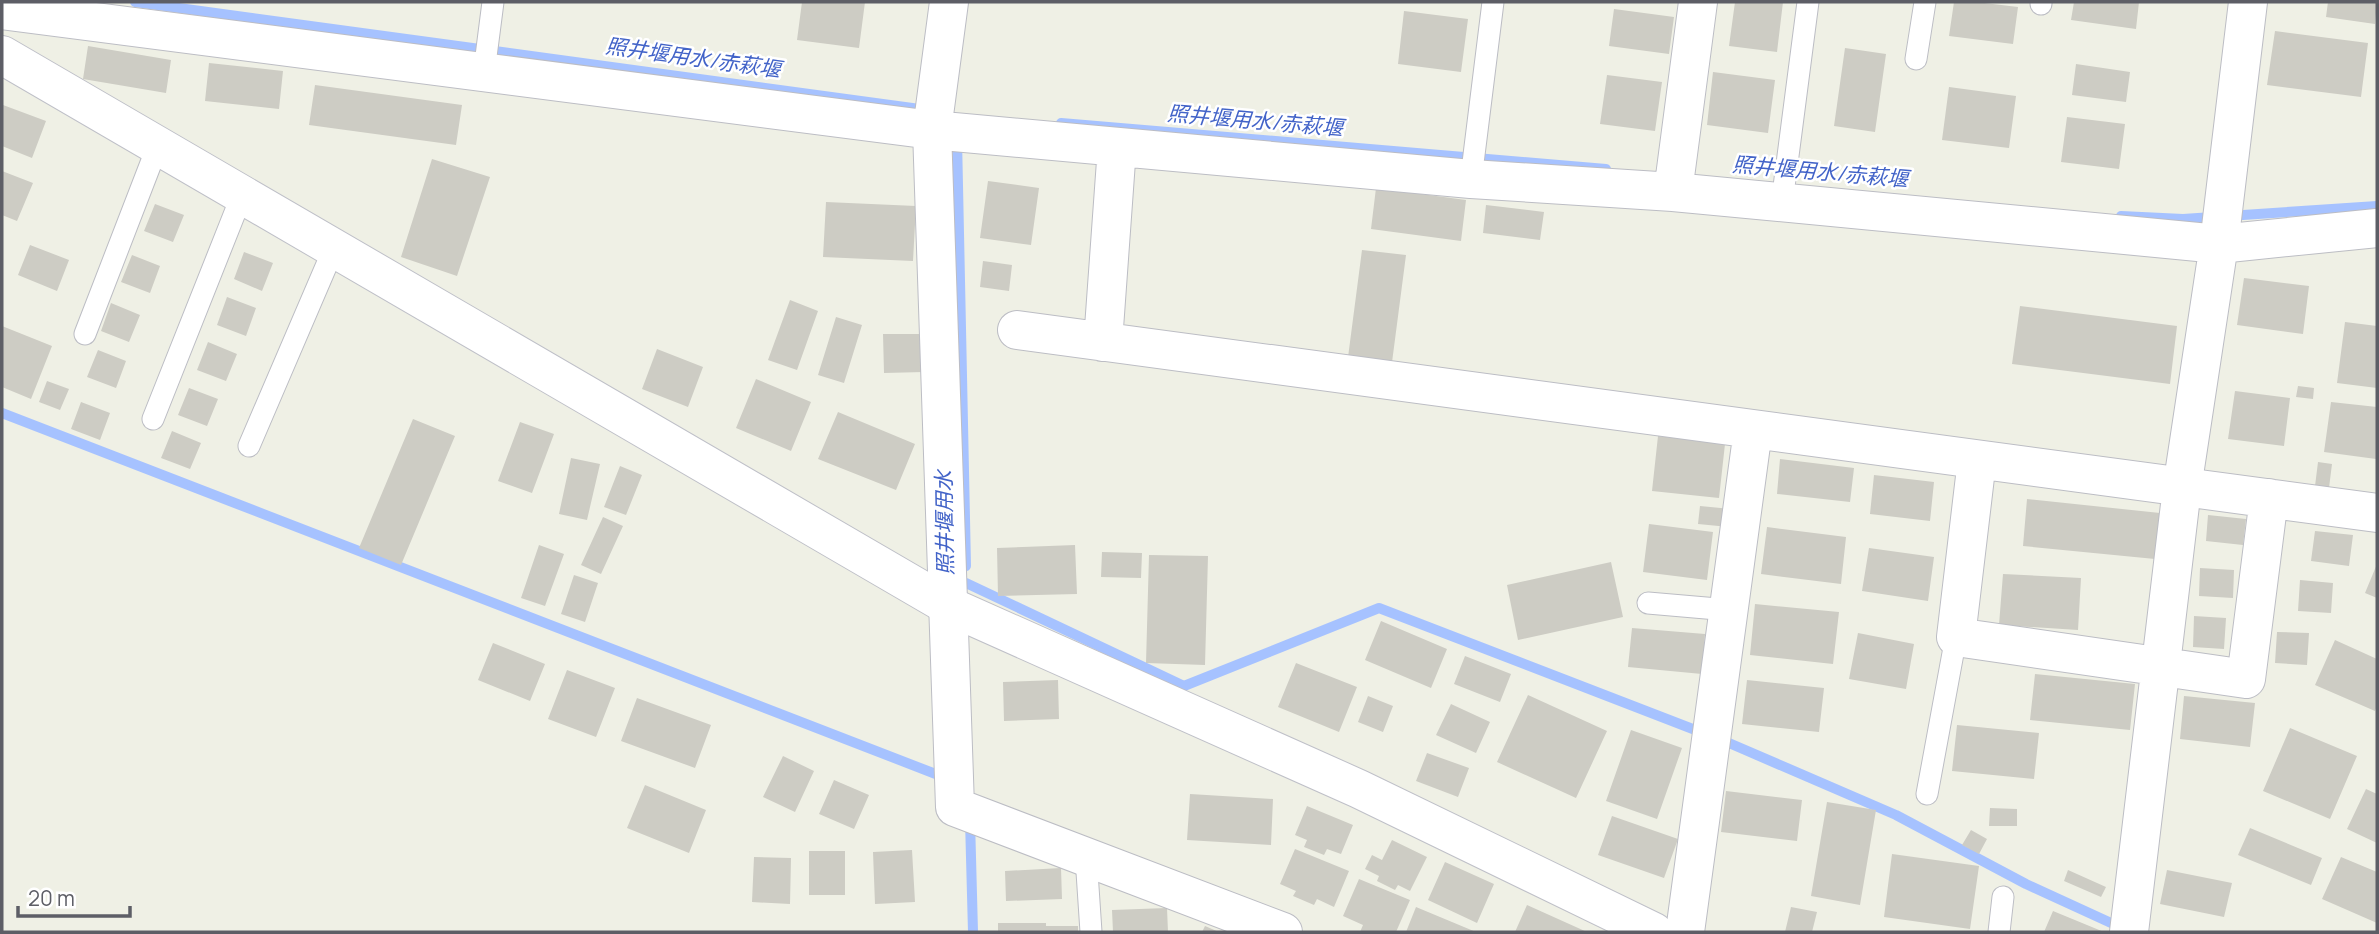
<svg xmlns="http://www.w3.org/2000/svg" width="2379" height="934" viewBox="0 0 2379 934" font-family="Manrope,'Noto Sans JP',sans-serif">
	<style>
		.lines { fill: none; stroke-linecap: round; stroke-linejoin: round }
		.stream { stroke: #a6c2ff; stroke-width: 10 }
		.building { fill: #cdccc4 }
		.lane-casing { stroke: #bcbdc4; stroke-width: 23 }
		.street-casing { stroke: #bcbdc4; stroke-width: 40 }
		.secondary-casing { stroke: #bfc0c8; stroke-width: 40 }
		.lane { stroke: #fff; stroke-width: 21 }
		.street { stroke: #fff; stroke-width: 38 }
		.secondary { stroke: #fff; stroke-width: 38 }
		.labels { text-anchor: middle; stroke-width: 5; stroke-linejoin: round; paint-order: stroke }
		.water-label { font-size: 21px; font-style: italic; fill: #4263c8; stroke: #fff }
	</style>
	<rect width="100%" height="100%" fill="#eff0e5"/>
	<g class="lines">
		<path class="stream" d="M 135,2 L 927,110
			M 1061,123 L 1606,169
			M 957,138 L 966,566
			M 2121,216 L 2183,219 L 2377,206
			M 2,413 L 946,778
			M 966,583 L 1184,686 L 1379,608 L 1729,743 L 1896,815 L 2026,884 L 2122,928
			M 970,820 L 973,932"/>
	</g>
	<path class="building" d="M 802,2 L 865,2 L 859,48 L 797,40 Z
		M 1735,2 L 1783,2 L 1777,52 L 1729,46 Z
		M 1954,2 L 1976,2 L 2018,7 L 2013,44 L 1949,36 Z
		M 2074,2 L 2139,2 L 2136,29 L 2071,20 Z
		M 2328,2 L 2377,2 L 2375,24 L 2326,17 Z
		M 1614,9 L 1674,17 L 1669,54 L 1609,46 Z
		M 1404,11 L 1468,19 L 1461,72 L 1398,64 Z
		M 2275,31 L 2368,43 L 2361,97 L 2267,85 Z
		M 88,46 L 171,60 L 166,93 L 83,79 Z
		M 1845,48 L 1886,54 L 1875,132 L 1834,126 Z
		M 209,63 L 283,71 L 279,109 L 205,101 Z
		M 2076,64 L 2130,72 L 2126,102 L 2072,95 Z
		M 1713,72 L 1775,80 L 1768,133 L 1707,125 Z
		M 1607,75 L 1662,82 L 1655,131 L 1600,124 Z
		M 315,85 L 462,105 L 456,145 L 309,125 Z
		M 1949,87 L 2016,96 L 2009,148 L 1942,140 Z
		M 3,105 L 46,121 L 32,158 L 2,146 Z
		M 2067,117 L 2125,124 L 2119,169 L 2061,162 Z
		M 432,159 L 490,177 L 457,276 L 401,257 Z
		M 2,171 L 33,183 L 17,221 L 2,215 Z
		M 988,181 L 1039,188 L 1031,245 L 980,238 Z
		M 1376,188 L 1466,200 L 1461,241 L 1371,229 Z
		M 826,202 L 916,206 L 913,261 L 823,257 Z
		M 155,204 L 184,215 L 173,242 L 144,231 Z
		M 1486,205 L 1544,212 L 1540,240 L 1483,233 Z
		M 30,245 L 69,260 L 57,291 L 18,275 Z
		M 1362,250 L 1406,255 L 1391,370 L 1347,365 Z
		M 244,252 L 273,263 L 262,291 L 234,279 Z
		M 132,255 L 160,266 L 150,293 L 121,282 Z
		M 983,261 L 1012,265 L 1009,291 L 980,287 Z
		M 2244,278 L 2309,286 L 2303,334 L 2237,325 Z
		M 227,297 L 256,308 L 246,336 L 217,325 Z
		M 790,300 L 818,311 L 797,370 L 768,360 Z
		M 111,303 L 140,315 L 129,342 L 101,331 Z
		M 2020,306 L 2177,326 L 2170,384 L 2012,364 Z
		M 836,317 L 862,325 L 844,383 L 818,375 Z
		M 2345,322 L 2377,326 L 2377,388 L 2337,383 Z
		M 2,326 L 52,346 L 31,399 L 2,387 Z
		M 883,334 L 923,334 L 924,372 L 884,373 Z
		M 208,342 L 237,354 L 226,381 L 197,370 Z
		M 657,349 L 703,367 L 688,407 L 642,389 Z
		M 98,350 L 126,361 L 116,388 L 87,377 Z
		M 756,379 L 811,402 L 791,451 L 736,428 Z
		M 47,381 L 69,389 L 60,410 L 39,402 Z
		M 2298,386 L 2314,388 L 2313,399 L 2296,397 Z
		M 189,388 L 218,399 L 207,426 L 178,415 Z
		M 2235,391 L 2290,398 L 2284,446 L 2228,439 Z
		M 81,402 L 110,413 L 100,440 L 71,429 Z
		M 2331,402 L 2377,407 L 2376,459 L 2324,452 Z
		M 838,412 L 915,444 L 896,490 L 818,459 Z
		M 413,419 L 455,436 L 401,565 L 359,548 Z
		M 520,422 L 554,434 L 532,493 L 498,481 Z
		M 172,431 L 201,443 L 190,469 L 161,458 Z
		M 1658,436 L 1725,444 L 1719,498 L 1652,491 Z
		M 571,458 L 600,464 L 587,520 L 559,514 Z
		M 1780,459 L 1854,468 L 1850,502 L 1777,494 Z
		M 2318,462 L 2332,464 L 2329,488 L 2315,486 Z
		M 620,466 L 642,475 L 626,515 L 604,507 Z
		M 1874,475 L 1934,482 L 1930,521 L 1870,514 Z
		M 2027,499 L 2160,513 L 2155,559 L 2023,546 Z
		M 1700,506 L 1731,509 L 1729,527 L 1698,524 Z
		M 2208,515 L 2246,519 L 2243,545 L 2206,541 Z
		M 603,517 L 623,526 L 601,574 L 581,565 Z
		M 1649,524 L 1713,532 L 1707,580 L 1643,572 Z
		M 1767,527 L 1846,537 L 1841,584 L 1761,574 Z
		M 2315,531 L 2353,535 L 2349,566 L 2311,561 Z
		M 539,545 L 564,554 L 545,606 L 521,598 Z
		M 1075,545 L 1077,594 L 998,596 L 997,548 Z
		M 1869,548 L 1934,557 L 1928,601 L 1862,591 Z
		M 1102,552 L 1142,553 L 1141,578 L 1101,577 Z
		M 1149,555 L 1208,556 L 1205,665 L 1146,663 Z
		M 1611,562 L 1623,617 L 1518,640 L 1507,585 Z
		M 2377,564 L 2377,598 L 2365,593 Z
		M 2200,568 L 2234,570 L 2233,598 L 2199,596 Z
		M 2003,574 L 2081,578 L 2078,630 L 1999,625 Z
		M 574,575 L 598,583 L 585,622 L 561,614 Z
		M 2300,580 L 2333,583 L 2331,613 L 2298,611 Z
		M 1755,604 L 1839,612 L 1833,664 L 1750,655 Z
		M 2194,616 L 2226,618 L 2224,649 L 2193,647 Z
		M 1381,621 L 1447,649 L 1431,688 L 1365,660 Z
		M 1632,628 L 1705,634 L 1702,674 L 1628,667 Z
		M 2277,632 L 2309,633 L 2307,665 L 2275,663 Z
		M 1858,633 L 1914,644 L 1906,689 L 1849,679 Z
		M 2335,640 L 2377,659 L 2377,706 L 2375,711 L 2315,685 Z
		M 493,643 L 545,664 L 530,701 L 478,680 Z
		M 1465,656 L 1511,674 L 1500,702 L 1454,684 Z
		M 1296,663 L 1357,687 L 1339,732 L 1278,707 Z
		M 567,670 L 615,688 L 596,737 L 548,719 Z
		M 2035,674 L 2135,684 L 2130,730 L 2030,720 Z
		M 1058,680 L 1059,719 L 1004,721 L 1003,682 Z
		M 1747,680 L 1824,688 L 1819,732 L 1742,724 Z
		M 1528,695 L 1607,731 L 1576,798 L 1497,762 Z
		M 1368,696 L 1393,706 L 1383,732 L 1358,722 Z
		M 2184,696 L 2255,703 L 2250,747 L 2180,739 Z
		M 637,698 L 711,725 L 695,768 L 621,741 Z
		M 1451,704 L 1490,722 L 1476,753 L 1436,735 Z
		M 1957,725 L 2039,733 L 2034,779 L 1952,771 Z
		M 2290,728 L 2357,756 L 2330,819 L 2263,791 Z
		M 1631,730 L 1682,748 L 1657,819 L 1606,801 Z
		M 1427,753 L 1469,768 L 1458,797 L 1416,781 Z
		M 783,756 L 814,771 L 795,812 L 763,797 Z
		M 834,780 L 869,795 L 854,829 L 819,814 Z
		M 645,785 L 706,810 L 689,853 L 627,828 Z
		M 2366,789 L 2377,794 L 2377,843 L 2347,829 Z
		M 1726,791 L 1802,800 L 1797,841 L 1721,832 Z
		M 1190,794 L 1273,799 L 1271,845 L 1187,840 Z
		M 1827,802 L 1876,810 L 1860,905 L 1811,896 Z
		M 1307,806 L 1353,825 L 1341,854 L 1327,849 L 1324,855 L 1304,847 L 1307,840 L 1295,835 Z
		M 1990,808 L 2017,809 L 2017,826 L 1989,826 Z
		M 1612,816 L 1678,839 L 1664,878 L 1598,855 Z
		M 2250,828 L 2322,858 L 2311,885 L 2238,855 Z
		M 1971,830 L 1987,839 L 1979,854 L 1962,845 Z
		M 1392,840 L 1427,857 L 1410,891 L 1398,885 L 1395,890 L 1377,881 L 1379,876 L 1365,869 L 1372,855 L 1382,860 Z
		M 1295,849 L 1349,871 L 1334,907 L 1317,899 L 1314,905 L 1293,896 L 1296,891 L 1280,884 Z
		M 912,850 L 915,902 L 875,904 L 873,852 Z
		M 809,851 L 845,851 L 845,895 L 809,895 Z
		M 1892,854 L 1979,866 L 1970,929 L 1884,917 Z
		M 754,857 L 791,858 L 790,904 L 752,902 Z
		M 2341,857 L 2377,872 L 2377,923 L 2322,899 Z
		M 1445,862 L 1494,884 L 1477,923 L 1428,900 Z
		M 1061,868 L 1062,899 L 1006,901 L 1005,871 Z
		M 2068,870 L 2106,887 L 2101,897 L 2064,881 Z
		M 2167,870 L 2232,883 L 2224,917 L 2160,904 Z
		M 1359,879 L 1410,900 L 1396,932 L 1360,932 L 1363,925 L 1343,916 Z
		M 1527,905 L 1587,932 L 1515,932 Z
		M 1416,907 L 1476,932 L 1406,932 Z
		M 1791,907 L 1817,912 L 1812,932 L 1785,932 Z
		M 1167,908 L 1168,932 L 1113,932 L 1112,910 Z
		M 2053,911 L 2104,932 L 2044,932 Z
		M 998,923 L 1046,923 L 1046,926 L 1078,926 L 1078,932 L 998,932 Z
		M 1205,926 L 1219,932 L 1202,932 Z"/>
	<g class="lines">
		<g class="lane-casing">
			<path id="lane" d="M 2041,4 L 2041,2
				M 1916,59 L 1925,2
				M 484,72 L 493,2
				M 1471,179 L 1493,2
				M 1782,202 L 1808,2
				M 85,334 L 158,145
				M 153,419 L 242,195
				M 249,446 L 334,248
				M 1648,603 L 1729,610
				M 1927,794 L 1956,637
				M 1086,857 L 1091,932
				M 1999,932 L 2003,897"/>
		</g>
		<g class="street-casing">
			<path id="street" d="M 949,2 L 932,130 L 955,807 L 1283,932
				M 2,10 L 932,130 L 1471,179 L 1673,192 L 2219,244 L 2377,228
				M 1673,192 L 1698,2
				M 1017,330 L 2377,513
				M 1103,342 L 1117,147
				M 1977,460 L 1956,637 L 2246,679 L 2269,498
				M 1685,932 L 1753,430
				M 2129,932 L 2182,488 L 2219,244 L 2248,2"/>
		</g>
		<g class="secondary-casing">
			<path id="secondary" d="M 2,55 L 949,606 L 1359,789 L 1654,932"/>
		</g>
		<use href="#lane" class="lane"/>
		<use href="#street" class="street"/>
		<use href="#secondary" class="secondary"/>
	</g>
	<g class="labels">
		<g class="water-label">
			<text transform="translate(693 58) rotate(8)" y="7">照井堰用水/赤萩堰</text>
			<text transform="translate(1255 121) rotate(5)" y="7">照井堰用水/赤萩堰</text>
			<text transform="translate(1820 172) rotate(5)" y="7">照井堰用水/赤萩堰</text>
			<text transform="translate(945 523) rotate(-91)" y="7">照井堰用水</text>
		</g>
	</g>
	<rect width="2379" height="934" fill="none" stroke="#5d5e66" stroke-width="7"/>
	<path d="M18 906v10h112v-10" fill="none" stroke="#5d5e66" stroke-width="3.5"/>
	<text x="28" y="906" font-size="21" fill="#5d5e66" stroke="#ffffff" stroke-width="5" paint-order="stroke">20 m</text>
</svg>
